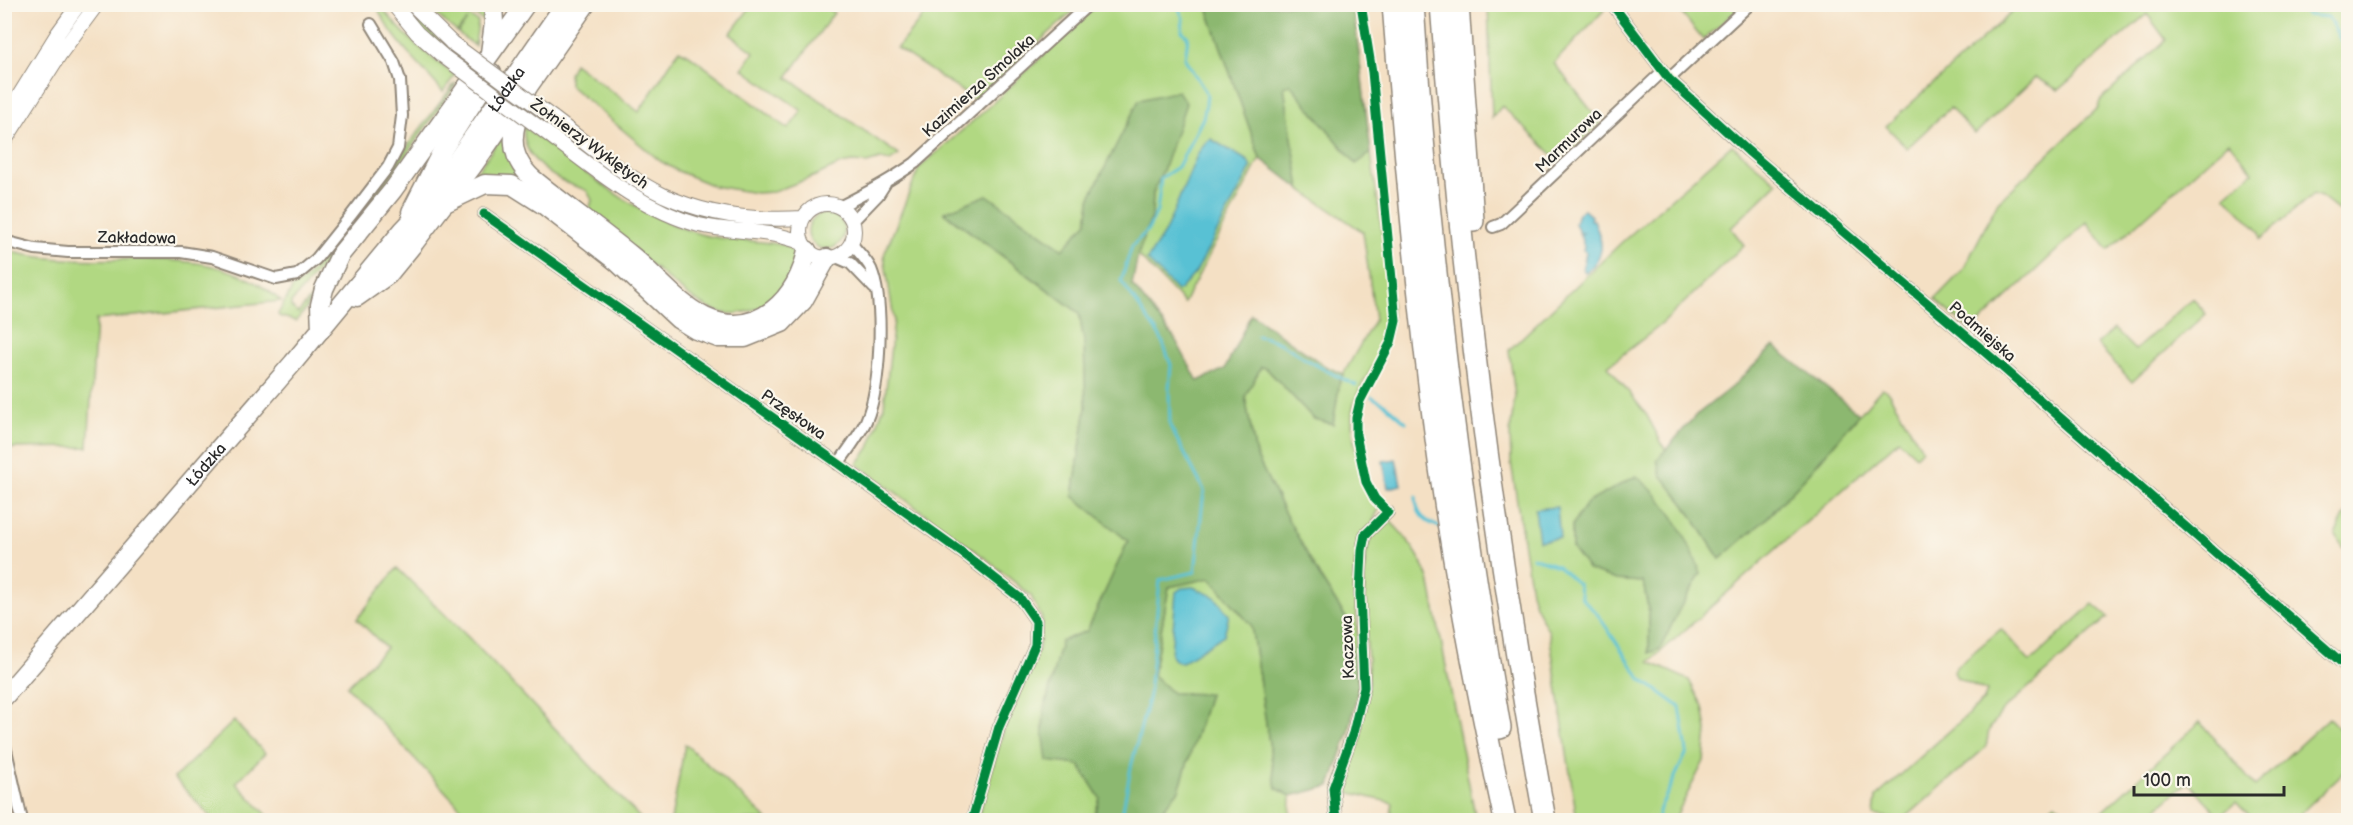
<svg xmlns="http://www.w3.org/2000/svg" width="2353" height="825" viewBox="0 0 2353 825" font-family="'Balsamiq Sans',sans-serif">
	<style>
		.green { fill: #b1d882; stroke: #6e8256; stroke-width: 1.5; fill-rule: evenodd }
		.forest { fill: #8cb870; stroke: #5c724e; stroke-width: 1.5 }
		.water { fill: #58c1d4; stroke: #427680; stroke-width: 1.5 }
		.lines { fill: none; stroke-linecap: round; stroke-linejoin: round }
		.stream { stroke: #58c1d4; stroke-width: 3 }
		.minor-casing { stroke: #908678; stroke-width: 14 }
		.tertiary-casing { stroke: #908678; stroke-width: 16 }
		.primary-casing { stroke: #908678; stroke-width: 21 }
		.motorway-casing { stroke: #908678; stroke-width: 24 }
		.minor { stroke: #fff; stroke-width: 10 }
		.tertiary { stroke: #fff; stroke-width: 14 }
		.primary { stroke: #fff; stroke-width: 18 }
		.motorway { stroke: #fff; stroke-width: 21 }
		.tertiary-bridge-casing { stroke: #908678; stroke-width: 16; stroke-linecap: butt }
		.tertiary-bridge { stroke: #fff; stroke-width: 14 }
		.cycleway-casing { stroke: #fbf7ec; stroke-width: 13 }
		.cycleway { stroke: #00873e; stroke-width: 9 }
		.labels { text-anchor: middle; stroke-width: 4.5; stroke-linejoin: round; paint-order: stroke }
		.street-label { font-size: 16px; fill: #2b2b2b; stroke: #fbf7ec }
	</style>
	<rect width="100%" height="100%" fill="#fbf7ec"/>
	<filter id="ink" filterUnits="userSpaceOnUse"><feTurbulence type="fractalNoise" baseFrequency=".0167" numOctaves="2"/><feDisplacementMap in="SourceGraphic" scale="12" xChannelSelector="R" yChannelSelector="G"/><feConvolveMatrix kernelMatrix="1 2 1 2 8 2 1 2 1" color-interpolation-filters="sRGB"/></filter>
	<filter id="wash" filterUnits="userSpaceOnUse"><feTurbulence type="fractalNoise" baseFrequency=".008" numOctaves="4" result="noise"/><feDisplacementMap in="SourceGraphic" scale="24" xChannelSelector="R" yChannelSelector="G"/><feGaussianBlur stdDeviation="1.35" result="paint"/><feColorMatrix in="noise" values="0 0 0 0 0 0 0 0 0 0 0 0 0 0 0 0 0 1.4 0 .05"/><feComposite in="paint" operator="in"/></filter>
	<g filter="url(#wash)">
		<rect width="100%" height="100%" fill="#f4e0c4"/>
		<path class="green" d="M 1604,4 L 1606,8 L 1554,63 L 1601,123 L 1559,161 L 1502,106 L 1492,118 L 1488,5 Z
			M 376,5 L 380,5 C 401,33 426,55 455,75 L 443,92 C 420,65 391,38 376,5 Z
			M 400,5 L 406,5 L 438,39 L 461,57 L 459,59 L 421,29 Z
			M 425,5 L 452,5 L 478,22 L 475,46 L 458,33 L 467,20 L 457,32 Z
			M 460,5 L 487,5 L 483,40 L 480,49 L 485,22 Z
			M 752,5 L 823,5 L 834,13 L 787,77 L 899,155 L 890,161 L 880,159 L 867,163 L 852,162 L 841,164 L 815,176 L 773,192 L 756,193 L 714,186 L 678,171 L 660,161 L 569,85 L 569,74 L 574,63 L 639,112 L 679,50 L 689,55 L 788,129 L 802,111 L 743,69 L 754,52 L 730,34 Z
			M 932,5 L 932,4 L 1080,5 L 975,100 L 897,48 Z
			M 1097,5 L 1206,5 L 1260,158 L 1184,303 L 1138,255 L 1152,215 L 1153,193 L 1164,168 L 1091,195 L 1087,222 L 1063,249 L 987,195 L 944,213 L 1079,313 L 1084,341 L 1086,407 L 1073,496 L 1128,541 L 1087,631 L 1061,641 L 1044,712 L 1043,730 L 1079,764 L 1100,798 L 1093,820 L 977,820 L 1004,729 L 1030,671 L 1039,648 L 1042,619 L 1031,596 L 988,560 L 857,464 L 869,448 L 884,406 L 894,320 L 884,255 L 919,168 L 982,113 Z
			M 1675,5 L 1743,5 L 1703,40 Z
			M 2020,5 L 2348,5 L 2348,212 L 2344,215 L 2321,197 L 2313,194 L 2261,239 L 2260,232 L 2225,196 L 2253,172 L 2229,142 L 2108,250 L 2087,222 L 1971,331 L 1935,299 L 1963,270 L 1998,202 L 2098,108 L 2100,101 L 2166,40 L 2147,14 L 2058,90 L 2036,77 L 1975,134 L 1950,108 L 1907,148 L 1886,126 Z
			M 455,83 L 456,85 L 354,227 L 291,303 L 291,307 L 298,313 L 316,292 L 306,309 L 296,321 L 279,316 L 278,314 L 293,287 L 305,279 L 322,259 Z
			M 1290,84 L 1356,164 L 1371,153 C 1376,189 1381,226 1386,262 C 1388,281 1393,303 1391,322 C 1388,356 1356,380 1352,414 C 1351,430 1355,445 1358,460 C 1362,478 1366,496 1379,509 L 1373,521 L 1356,594 L 1359,685 L 1348,621 L 1320,577 L 1284,512 L 1256,455 L 1245,397 L 1261,367 L 1266,368 L 1314,419 L 1333,424 L 1340,380 L 1375,319 L 1363,232 L 1300,189 L 1284,87 Z
			M 524,127 C 581,168 632,215 700,234 C 728,242 759,239 787,246 C 808,261 780,295 764,305 C 752,312 734,316 720,312 C 696,305 675,285 656,269 C 633,251 611,232 588,214 L 592,200 L 587,191 C 581,187 575,187 569,184 C 546,174 521,155 524,127 Z
			M 506,130 L 509,131 C 506,151 513,166 527,181 C 555,204 586,224 614,248 C 659,284 719,366 782,310 C 795,298 807,280 810,263 L 816,265 C 807,279 802,295 790,308 C 779,319 766,326 751,330 C 698,343 664,296 629,265 C 604,245 579,226 553,207 C 538,195 522,180 503,177 C 490,175 479,180 468,184 Z
			M 1732,145 L 1777,183 L 1731,228 L 1744,245 L 1662,324 L 1608,366 L 1646,414 L 1666,451 L 1657,460 L 1661,475 L 1685,505 L 1720,559 L 1765,520 L 1810,472 L 1882,388 L 1888,392 L 1922,449 L 1916,456 L 1899,440 L 1649,662 L 1689,680 L 1703,707 L 1707,730 L 1704,761 L 1674,820 L 1577,820 L 1549,632 L 1535,605 L 1531,592 L 1511,462 L 1510,433 L 1515,396 L 1509,350 L 1622,242 ZM 1636,476 L 1701,574 L 1681,605 L 1660,649 L 1649,653 L 1649,612 L 1643,582 L 1616,580 L 1572,548 L 1572,525 L 1612,490 Z
			M808 231a18 18 0 1 1 36 0a18 18 0 1 1-36 0Z
			M 5,250 C 95,277 204,231 281,301 L 96,320 L 88,447 L 5,448 Z
			M 2193,298 L 2206,314 L 2132,382 L 2097,344 L 2114,329 L 2135,350 Z
			M 2348,512 L 2348,554 L 2335,535 L 2344,517 Z
			M 1390,521 C 1408,539 1420,555 1429,579 L 1476,820 L 1390,820 L 1393,803 L 1335,789 C 1343,765 1350,742 1358,719 C 1361,709 1366,698 1368,688 C 1373,655 1345,529 1390,521 Z
			M 397,568 L 469,638 L 642,820 L 472,820 L 347,686 L 386,648 L 357,619 Z
			M 1210,578 L 1251,625 L 1276,788 L 1291,796 L 1290,820 L 1154,820 L 1179,790 L 1209,694 L 1172,693 L 1153,675 L 1169,587 Z
			M 2093,604 L 2108,617 L 2002,711 L 1989,730 L 1986,747 L 1903,820 L 1874,815 L 1876,797 L 1984,700 L 1987,691 L 1957,678 L 1954,672 L 1956,667 L 2001,629 L 2030,662 Z
			M 2329,718 L 2348,738 L 2348,768 L 2301,813 L 2308,820 L 2253,820 L 2236,802 L 2220,816 L 2188,782 L 2143,820 L 2093,820 L 2200,722 L 2255,786 Z
			M 234,721 L 265,753 L 236,783 L 272,820 L 214,820 L 174,778 Z
			M 685,744 L 766,818 L 768,820 L 671,820 Z
			M 2055,803 L 2077,820 L 2035,820 Z"/>
		<path class="forest" d="M 1206,5 L 1353,5 L 1371,153 L 1356,164 L 1290,84 L 1284,87 L 1300,189 L 1260,158 Z
			M 1178,91 L 1186,103 L 1164,168 L 1153,193 L 1152,215 L 1138,255 L 1132,285 L 1175,339 L 1198,381 L 1225,369 L 1251,314 L 1325,366 L 1344,374 L 1340,380 L 1333,424 L 1314,419 L 1266,368 L 1261,367 L 1245,397 L 1256,455 L 1284,512 L 1320,577 L 1348,621 L 1359,685 L 1349,732 L 1330,786 L 1291,796 L 1276,788 L 1251,625 L 1210,578 L 1169,587 L 1153,675 L 1172,693 L 1209,694 L 1179,790 L 1154,820 L 1093,820 L 1100,798 L 1079,765 L 1047,761 L 1043,730 L 1044,712 L 1061,641 L 1087,631 L 1128,541 L 1073,496 L 1086,407 L 1084,341 L 1079,313 L 944,212 L 987,195 L 1063,249 L 1087,222 L 1091,195 L 1139,100 Z
			M 1774,346 L 1859,414 L 1810,472 L 1765,520 L 1720,559 L 1685,505 L 1661,475 L 1657,460 L 1695,416 L 1734,385 Z
			M 1636,476 C 1668,500 1688,538 1701,574 L 1681,606 L 1660,649 L 1649,653 L 1649,612 L 1643,582 L 1616,580 L 1589,570 L 1572,548 L 1572,525 L 1587,503 Z"/>
		<path class="water" d="M 1211,139 L 1248,161 L 1251,168 L 1196,272 L 1180,290 L 1177,291 L 1147,260 L 1165,232 L 1198,153 L 1205,143 Z
			M 1584,210 L 1591,216 L 1590,220 L 1594,220 C 1602,243 1608,252 1586,273 L 1583,269 L 1586,252 L 1583,250 L 1584,246 L 1580,235 L 1583,233 L 1579,233 L 1575,223 L 1578,213 Z
			M 1396,459 L 1401,485 L 1388,488 L 1383,461 Z
			M 1557,507 L 1560,538 L 1539,541 L 1535,509 Z
			M 1193,587 L 1215,597 L 1229,615 L 1224,635 L 1181,663 L 1173,659 L 1171,655 L 1176,592 L 1182,588 Z"/>
		<g class="lines">
			<path class="stream" d="M 2301,4 L 2306,15 L 2328,17 L 2348,53
				M 1257,336 C 1277,339 1290,349 1307,360 C 1323,369 1340,378 1356,385
				M 1372,397 L 1386,405 L 1406,422
				M 1416,497 C 1416,514 1424,522 1440,527
				M 1532,557 L 1558,566 L 1578,584 L 1582,598 L 1598,615 L 1641,679 L 1680,707 L 1687,752 L 1660,808 L 1657,820
				M 1121,820 L 1131,767 L 1149,695 L 1160,580 L 1195,572 L 1204,490 L 1170,426 L 1169,389 L 1171,365 L 1161,338 L 1121,281 L 1132,246 L 1148,230 L 1157,211 L 1161,178 L 1178,167 L 1203,118 L 1206,104 L 1207,94 L 1185,59 L 1188,37 L 1182,31 L 1183,18 L 1177,4"/>
		</g>
	</g>
	<g filter="url(#ink)">
		<g class="lines">
			<g class="minor-casing">
				<path id="minor" d="M 1612,4 L 1669,79 L 1748,151 L 1978,346 L 2348,668
					M 1669,79 L 1750,4
					M 839,207 C 865,194 891,180 915,163 L 1089,4
					M 484,214 L 836,462 L 964,554 L 1020,598 L 1036,621 L 1035,645 L 999,727 L 972,820
					M 852,222 L 878,195 L 885,184
					M 1493,227 L 1501,224 L 1662,72
					M 4,241 L 35,249 L 68,252 L 181,252 L 212,257 L 276,279 L 297,275 L 316,259 L 352,214 L 388,167 L 398,148 L 402,116 L 400,80 L 394,62 L 371,24
					M 836,257 L 850,263 L 874,288
					M 838,464 C 848,450 859,436 866,421 C 881,387 885,303 871,269 C 867,260 857,251 851,243
					M 4,741 L 22,820
					M 1336,820 L 1333,788 L 1353,733 L 1364,687 L 1360,594 L 1362,550 L 1365,535 L 1388,512"/>
			</g>
			<g class="tertiary-casing">
				<path id="tertiary" d="M 393,4 L 417,33 L 443,56
					M 412,4 L 452,43
					M 553,118 C 588,144 623,176 663,195 C 706,215 756,221 803,218
					M 4,120 L 58,33 L 79,4
					M 544,131 C 592,167 640,209 699,225 C 733,233 770,229 802,243
					M 4,142 L 60,54 L 97,4
					M800 231a27 27 0 1 1 54 0a27 27 0 1 1-54 0Z"/>
			</g>
			<g class="primary-casing">
				<g id="primary">
					<path d="M 490,53 L 494,23 L 493,4"/>
					<path d="M 528,85 C 517,121 500,149 533,179 C 565,205 599,229 631,255 C 656,275 676,303 705,317 C 757,341 799,297 807,250"/>
					<path d="M 445,203 L 485,184 L 512,185 L 545,206 L 617,262 L 678,319 L 696,330 L 718,338 L 745,338 L 782,323 L 803,301 L 827,258"/>
					<path d="M 411,212 L 443,149 L 492,73"/>
					<path d="M 357,297 L 388,275 L 415,242 L 472,167 L 586,4"/>
					<path d="M 321,330 L 320,305 L 324,289 L 340,255 L 393,190 L 526,4"/>
					<path id="s1" d="M 4,697 L 293,363 L 403,230 L 423,209 L 565,4"/>
				</g>
			</g>
			<g class="motorway-casing">
				<path id="motorway" d="M 1393,4 C 1406,168 1420,333 1444,496 C 1460,605 1482,713 1505,820
					M 1413,4 C 1428,247 1459,489 1500,728
					M 1441,4 C 1461,278 1496,551 1545,820
					M 1458,4 L 1473,221"/>
			</g>
			<use href="#minor" class="minor"/>
			<use href="#tertiary" class="tertiary"/>
			<use href="#primary" class="primary"/>
			<use href="#motorway" class="motorway"/>
			<g class="tertiary-bridge-casing">
				<path id="tertiary-bridge" d="M 452,43 L 553,118
					M 443,56 L 544,131"/>
			</g>
			<use href="#tertiary-bridge" class="tertiary-bridge"/>
			<g class="cycleway-casing">
				<path id="cycleway" d="M 1612,4 L 1669,79 L 1748,151 L 1978,346 L 2348,668
					M 484,214 L 836,462 L 964,554 L 1020,598 L 1036,621 L 1035,645 L 999,727 L 972,820
					M 1336,820 L 1333,788 L 1353,733 L 1364,687 L 1360,594 L 1362,550 L 1365,535 L 1388,512 L 1375,499 L 1366,482 L 1356,435 L 1356,418 L 1360,401 L 1391,342 L 1396,321 L 1372,72 L 1361,4"/>
			</g>
			<use href="#cycleway" class="cycleway"/>
		</g>
	</g>
	<g class="labels">
		<g class="street-label">
			<text transform="translate(978 85) rotate(-42)" y="6">Kazimierza Smolaka</text>
			<text dy="6" stroke="none"><textPath href="#s1" startOffset="789">Łódzka</textPath></text>
			<text transform="translate(1568 140) rotate(-44)" y="6">Marmurowa</text>
			<text transform="translate(590 143) rotate(36)" y="6">Żołnierzy Wyklętych</text>
			<text transform="translate(137 237) rotate(1)" y="6">Zakładowa</text>
			<text transform="translate(1983 331) rotate(41)" y="6">Podmiejska</text>
			<text transform="translate(794 414) rotate(35)" y="6">Przęsłowa</text>
			<text dy="6" stroke="none"><textPath href="#s1" startOffset="308">Łódzka</textPath></text>
			<text transform="translate(1347 647) rotate(-92)" y="6">Kaczowa</text>
		</g>
	</g>
	<rect width="2353" height="825" fill="none" stroke="#fbf7ec" stroke-width="24"/>
	<path d="M2134 786v9h150v-9" fill="none" stroke="#2b2b2b" stroke-width="3"/>
	<text x="2143" y="786" font-size="18" fill="#2b2b2b" stroke="#fbf7ec" stroke-width="4.5" paint-order="stroke">100 m</text>
</svg>
